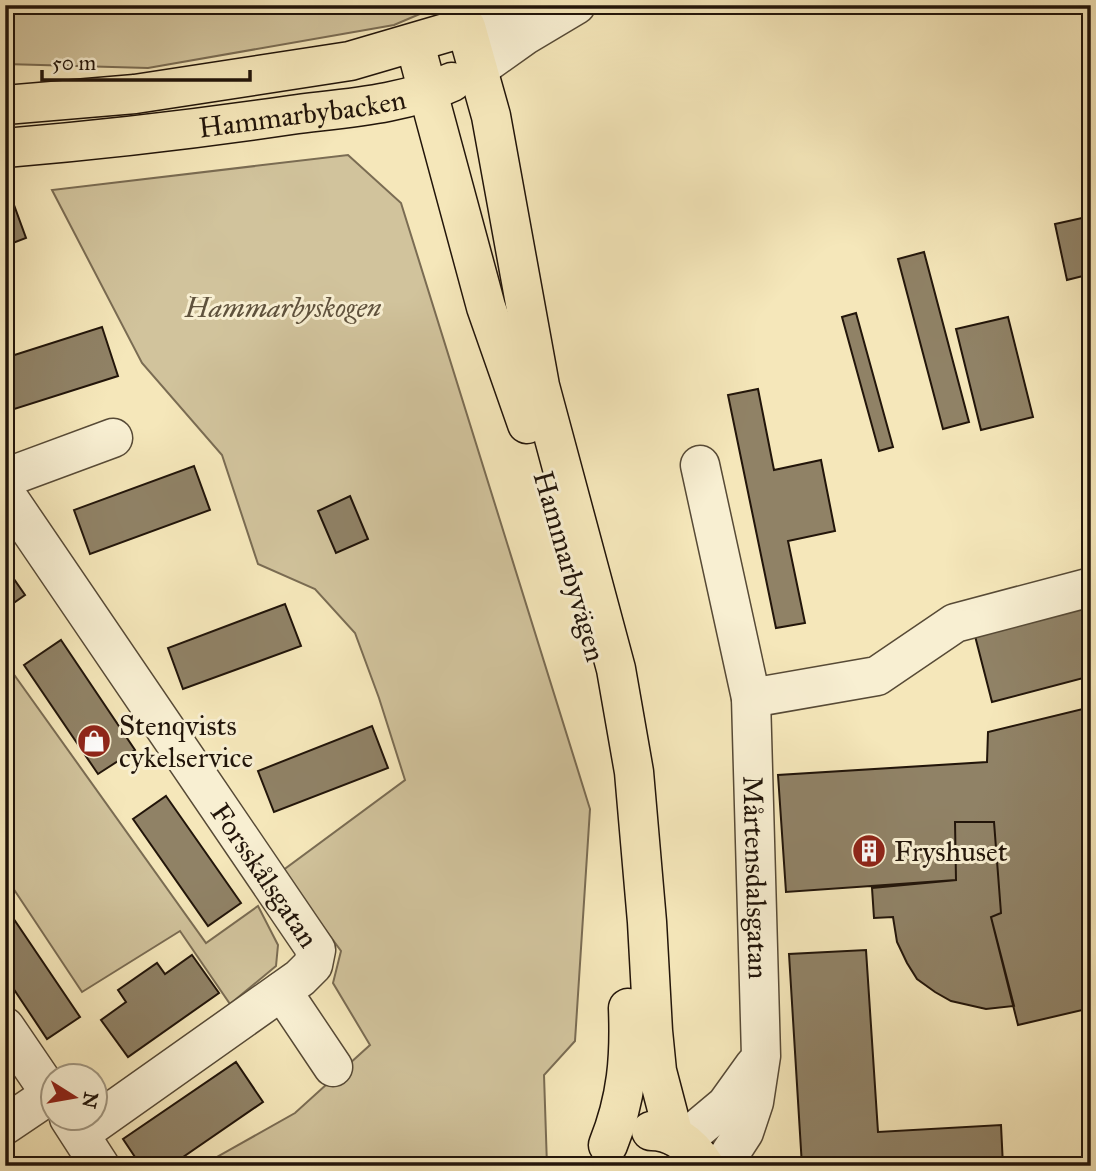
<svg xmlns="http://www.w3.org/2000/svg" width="1096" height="1171" viewBox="0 0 1096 1171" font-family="'IM FELL Great Primer',serif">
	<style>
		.green { fill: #d1c39c; stroke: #7a6c53; stroke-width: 2 }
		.building { fill: #908266; stroke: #22150a; stroke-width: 2 }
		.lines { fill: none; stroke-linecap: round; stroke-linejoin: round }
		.minor-casing { stroke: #574a36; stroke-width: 41 }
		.major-casing { stroke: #22150a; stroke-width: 41 }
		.minor { stroke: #f8efd2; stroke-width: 38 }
		.major { stroke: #f5e7ba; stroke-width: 38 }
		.labels { text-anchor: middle; stroke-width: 6; stroke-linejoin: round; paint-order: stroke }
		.street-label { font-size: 28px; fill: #22150a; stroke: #f8efd2 }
		.park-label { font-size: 28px; font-style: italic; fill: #5f523d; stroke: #f8efd2 }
		.poi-label { font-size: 28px; fill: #22150a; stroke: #f8efd2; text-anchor: start }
	</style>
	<rect width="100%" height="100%" fill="#f5e7ba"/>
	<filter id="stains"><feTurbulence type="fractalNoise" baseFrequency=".00286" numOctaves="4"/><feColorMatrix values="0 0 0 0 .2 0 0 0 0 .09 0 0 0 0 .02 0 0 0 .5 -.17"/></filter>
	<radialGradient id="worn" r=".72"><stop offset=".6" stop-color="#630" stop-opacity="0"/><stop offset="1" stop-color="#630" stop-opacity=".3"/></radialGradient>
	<path class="green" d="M 5,5 L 441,5 L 394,25 L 148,68 L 5,64 Z
		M 348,155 L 401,203 L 590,809 L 575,1041 L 544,1075 L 547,1166 L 201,1166 L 295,1113 L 370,1045 L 333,983 L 341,951 L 282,871 L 405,780 L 379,698 L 355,633 L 315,589 L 258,564 L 222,455 L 142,363 L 52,190 Z
		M 5,662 L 206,943 L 258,906 L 278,945 L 276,966 L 230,1004 L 180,931 L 82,992 L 5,876 Z"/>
	<path class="building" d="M 10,194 L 26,238 L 5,246 L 5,195 Z
		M 1091,216 L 1091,274 L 1067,280 L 1055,224 Z
		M 924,252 L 969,422 L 943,429 L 898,259 Z
		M 856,313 L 893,447 L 879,451 L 842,317 Z
		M 1008,317 L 1033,417 L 981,430 L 956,329 Z
		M 102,327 L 118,376 L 5,412 L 5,358 Z
		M 758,389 L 774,470 L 821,460 L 835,531 L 788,541 L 805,623 L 776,628 L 728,395 Z
		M 194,466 L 210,510 L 90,554 L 74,510 Z
		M 350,496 L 368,539 L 336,553 L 318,511 Z
		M 5,566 L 25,595 L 5,609 Z
		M 285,604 L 301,646 L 183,689 L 168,648 Z
		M 1091,606 L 1091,676 L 992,702 L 975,636 Z
		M 61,640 L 135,750 L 98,774 L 24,665 Z
		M 1091,707 L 1091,1008 L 1018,1025 L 991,917 L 1001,913 L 994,822 L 955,822 L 956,880 L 786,892 L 778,775 L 987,762 L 988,732 Z
		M 372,726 L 388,768 L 274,812 L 258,771 Z
		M 166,796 L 241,903 L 208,926 L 133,819 Z
		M 955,822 L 994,822 L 1001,913 L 991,917 L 1014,1006 L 986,1009 L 951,1001 L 935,992 L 917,979 L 907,963 L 897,942 L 893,917 L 874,918 L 872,888 L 956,880 Z
		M 5,906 L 80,1017 L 47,1039 L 5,976 Z
		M 866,950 L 878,1132 L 1001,1125 L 1003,1166 L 802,1166 L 789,954 Z
		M 192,955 L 219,993 L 128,1057 L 101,1020 L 126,1002 L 118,990 L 157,963 L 165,974 Z
		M 236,1062 L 263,1102 L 170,1166 L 141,1166 L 123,1139 Z
		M 5,1147 L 17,1164 L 18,1166 L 5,1166 Z"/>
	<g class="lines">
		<g class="minor-casing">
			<g id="minor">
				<path d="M 466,27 L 525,5"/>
				<path d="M 479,68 L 524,36 L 576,5"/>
				<path id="s1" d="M 700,465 L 751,698 L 761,1056 L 754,1102 L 744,1132 L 722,1166"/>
				<path d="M 5,478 L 113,438"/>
				<path id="s2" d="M 5,493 L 316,950 L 313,965 L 300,978 L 81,1133"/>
				<path d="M 751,698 L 877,676 L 955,623 L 1091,587"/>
				<path d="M 282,991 L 333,1067"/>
				<path d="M 5,1027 L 52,1096"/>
				<path d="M 69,1118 L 100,1166"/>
				<path d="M 5,1125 L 51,1094"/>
				<path d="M 683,1141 L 726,1105 L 754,1066"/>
			</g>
		</g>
		<g class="major-casing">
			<g id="major">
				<path d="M 415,44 L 486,307 L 527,424"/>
				<path d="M 5,105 L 135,94 L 350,61 L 466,27 L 491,116 L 540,386 L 616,669 L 634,772 L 647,922 L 653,1031 L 657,1071 L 674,1136"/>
				<path id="s3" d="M 5,148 C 101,140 196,129 291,115 C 344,108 403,105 452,82"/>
				<path d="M 651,1131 C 675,1131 692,1146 705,1166"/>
				<path d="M 608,1145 C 627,1098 630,1057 628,1008"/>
			</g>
		</g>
		<use href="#minor" class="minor"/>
		<use href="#major" class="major"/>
	</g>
	<defs>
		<g id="shop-disc" transform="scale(1.75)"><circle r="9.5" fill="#8f2418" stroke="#f8efd2"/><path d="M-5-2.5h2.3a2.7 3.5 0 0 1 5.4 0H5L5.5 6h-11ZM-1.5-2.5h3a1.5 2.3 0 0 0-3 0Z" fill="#fff"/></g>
		<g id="building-disc" transform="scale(1.75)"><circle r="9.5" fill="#8f2418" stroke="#f8efd2"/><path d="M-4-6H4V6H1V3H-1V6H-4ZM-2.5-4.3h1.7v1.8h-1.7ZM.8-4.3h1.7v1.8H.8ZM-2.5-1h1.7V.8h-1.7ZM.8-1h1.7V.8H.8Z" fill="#fff"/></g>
	</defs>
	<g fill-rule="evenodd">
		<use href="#shop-disc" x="94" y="741"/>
		<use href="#building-disc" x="869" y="851"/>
	</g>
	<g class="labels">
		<g class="street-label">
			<text dy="10" stroke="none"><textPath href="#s3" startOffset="299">Hammarbybacken</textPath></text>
			<text transform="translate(570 566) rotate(74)" y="10">Hammarbyvägen</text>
			<text dy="10" stroke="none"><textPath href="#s2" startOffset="462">Forsskålsgatan</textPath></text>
			<text dy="10" stroke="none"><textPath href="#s1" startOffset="418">Mårtensdalsgatan</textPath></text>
		</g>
		<g class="park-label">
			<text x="283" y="317">Hammarbyskogen</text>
		</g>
		<g class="poi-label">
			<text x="119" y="735">Stenqvists<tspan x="119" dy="32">cykelservice</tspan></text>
			<text x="894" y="861">Fryshuset</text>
		</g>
	</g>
	<rect width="1096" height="1171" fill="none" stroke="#f5e7ba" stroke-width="28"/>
	<rect x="7" y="7" width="1082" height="1157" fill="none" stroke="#22150a" stroke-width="3.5"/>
	<rect x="14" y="14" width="1068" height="1143" fill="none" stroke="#22150a" stroke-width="2"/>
	<g transform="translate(74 1097) rotate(101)"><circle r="33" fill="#f8efd2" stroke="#a29882" stroke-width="2"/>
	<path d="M0-5L12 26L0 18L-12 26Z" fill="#8f2418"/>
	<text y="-10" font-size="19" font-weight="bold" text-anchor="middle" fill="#22150a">N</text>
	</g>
	<path d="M42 70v10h208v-10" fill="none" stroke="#22150a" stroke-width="3.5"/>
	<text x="52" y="70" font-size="21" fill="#22150a" stroke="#f8efd2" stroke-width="5" paint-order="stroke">50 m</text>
	<rect width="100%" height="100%" filter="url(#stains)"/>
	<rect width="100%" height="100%" fill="url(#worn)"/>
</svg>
